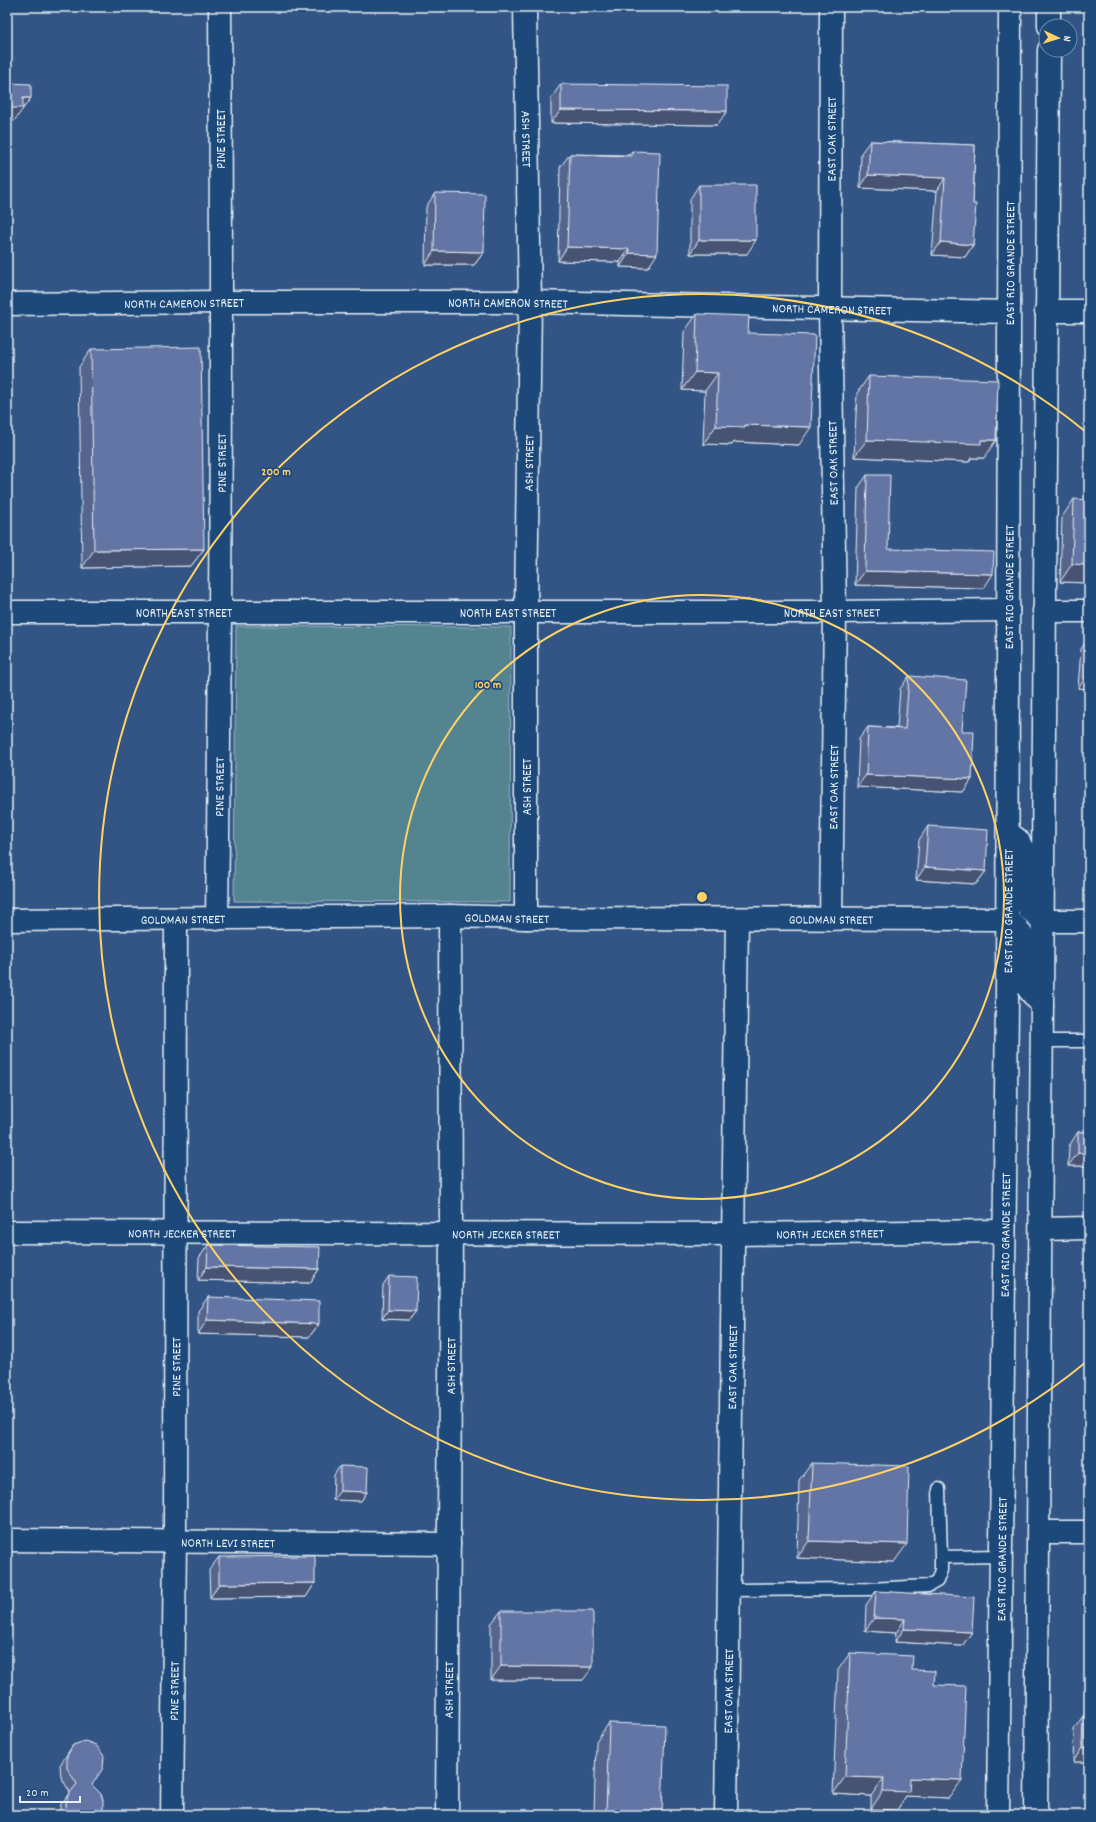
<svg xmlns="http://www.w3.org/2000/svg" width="1096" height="1822" viewBox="0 0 1096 1822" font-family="Dekko,sans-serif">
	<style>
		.park { fill: #52848f; stroke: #9dbac4 }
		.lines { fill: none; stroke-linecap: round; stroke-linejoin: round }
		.lane-casing { stroke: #e8f1f8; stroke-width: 15 }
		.street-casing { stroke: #e8f1f8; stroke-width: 25 }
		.primary-casing { stroke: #e8f1f8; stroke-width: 25 }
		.lane { stroke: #1f4a7a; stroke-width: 12 }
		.street { stroke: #1f4a7a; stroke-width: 22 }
		.primary { stroke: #1f4a7a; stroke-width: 22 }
		.wall { fill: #56658d; stroke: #e8f1f8 }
		.shaded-wall { fill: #465273; stroke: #e8f1f8 }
		.building { fill: #6475a4; stroke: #e8f1f8 }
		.ring { fill: none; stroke: #ffd166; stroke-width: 2 }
		.labels { text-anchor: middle; stroke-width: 3.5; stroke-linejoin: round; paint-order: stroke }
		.street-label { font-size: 13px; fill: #e8f1f8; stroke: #1f4a7a }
		.centre { fill: #ffd166; stroke: #1f4a7a; stroke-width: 2 }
		.ring-label { font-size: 12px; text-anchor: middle; font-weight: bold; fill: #ffd166; stroke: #1f4a7a; stroke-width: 3.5; stroke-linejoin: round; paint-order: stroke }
	</style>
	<rect width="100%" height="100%" fill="#325585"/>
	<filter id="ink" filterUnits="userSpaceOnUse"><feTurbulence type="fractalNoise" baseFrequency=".025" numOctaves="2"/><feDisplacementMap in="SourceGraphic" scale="8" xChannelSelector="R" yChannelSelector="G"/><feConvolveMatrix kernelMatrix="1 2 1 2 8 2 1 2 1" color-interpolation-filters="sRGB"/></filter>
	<g filter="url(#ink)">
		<path class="park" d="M 236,626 L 511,627 L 510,902 L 234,901 Z"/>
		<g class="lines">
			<g class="lane-casing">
				<path id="lane" d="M 1042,1041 L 1089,1041
					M 939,1489 L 941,1557 L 1001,1556
					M 728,1590 L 869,1589 L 928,1586 L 937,1581 L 941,1570 L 941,1557"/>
			</g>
			<g class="street-casing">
				<g id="street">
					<path id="s1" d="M 525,7 L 530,302 L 526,612 L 526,918"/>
					<path id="s2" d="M 7,304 L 222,302 L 530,302 L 1009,312"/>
					<path d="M 1046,311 L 1089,311"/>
					<path d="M 1044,611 L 1089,611"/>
					<path id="s3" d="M 7,612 L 835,612 L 1008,610"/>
					<path id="s4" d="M 217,919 C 221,615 222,311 220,7"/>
					<path id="s5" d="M 831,919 L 835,612 L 830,307 L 831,7"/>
					<path id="s6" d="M 7,920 L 450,916 L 526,918 L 1007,919"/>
					<path d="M 1043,921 L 1089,921"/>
					<path d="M 1041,1229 L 1089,1228"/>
					<path id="s7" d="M 7,1232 L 733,1234 L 1004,1231"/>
					<path d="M 1039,1532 L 1089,1532"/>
					<path id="s8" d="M 7,1540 L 449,1544"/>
					<path id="s9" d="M 172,1815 L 175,1542 L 176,919"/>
					<path id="s10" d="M 447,1815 L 451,1233 L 450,916"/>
					<path id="s11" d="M 726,1815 L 737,919"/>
				</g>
			</g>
			<g class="primary-casing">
				<g id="primary">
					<path d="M 1049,26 L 1049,7"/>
					<path d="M 1008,832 L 1018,840 L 1023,850 L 1024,893 L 1029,909 L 1043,921"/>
					<path d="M 1007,919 C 1035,938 1018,954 1024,980 C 1026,989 1037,998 1042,1005"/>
					<path id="s12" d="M 998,1815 L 1007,1004 L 1010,7"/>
					<path d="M 1036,1815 L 1049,50"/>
				</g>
			</g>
			<use href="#lane" class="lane"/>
			<use href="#street" class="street"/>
			<use href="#primary" class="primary"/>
		</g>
		<path class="wall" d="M 561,84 L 717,125 L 551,123 L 551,98 Z
			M 870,141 L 975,145 L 973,204 L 973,245 L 965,257 L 932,255 L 937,191 L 860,188 L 861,153 Z
			M 632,151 L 648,268 L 620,267 L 620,262 L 558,261 L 560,167 L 570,154 L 629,155 Z
			M 699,185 L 747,254 L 690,254 L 690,199 Z
			M 435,193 L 484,252 L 474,265 L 425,265 L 426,207 Z
			M 697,314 L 748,333 L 799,445 L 734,442 L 732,445 L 703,444 L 705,391 L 682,390 L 684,332 Z
			M 91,349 L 204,549 L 191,566 L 82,568 L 79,367 Z
			M 869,376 L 984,458 L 971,458 L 969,462 L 854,457 L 857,393 Z
			M 867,475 L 888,549 L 984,588 L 855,585 L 858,488 Z
			M 1074,499 L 1089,583 L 1060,582 L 1062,517 Z
			M 1089,637 L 1089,689 L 1078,688 L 1081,649 Z
			M 909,676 L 962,731 L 972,779 L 963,792 L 857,787 L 859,739 L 868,727 L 897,728 L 900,689 Z
			M 928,826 L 986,871 L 976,884 L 916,880 L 919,840 Z
			M 1078,1132 L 1089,1132 L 1089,1166 L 1068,1166 L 1069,1146 Z
			M 208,1245 L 319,1269 L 310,1283 L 198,1280 L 199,1258 Z
			M 389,1276 L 416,1311 L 409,1320 L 382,1319 L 383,1285 Z
			M 208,1297 L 319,1324 L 309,1337 L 198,1334 L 198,1311 Z
			M 812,1463 L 894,1562 L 797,1558 L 799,1480 Z
			M 340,1466 L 367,1492 L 361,1501 L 333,1500 L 334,1475 Z
			M 219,1557 L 315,1583 L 306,1597 L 210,1598 L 209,1570 Z
			M 876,1591 L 972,1632 L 962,1646 L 895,1642 L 896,1633 L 865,1631 L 866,1605 Z
			M 501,1611 L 583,1680 L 491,1680 L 491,1624 Z
			M 850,1653 L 912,1670 L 934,1685 L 949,1798 L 906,1796 L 897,1810 L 871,1809 L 871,1796 L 833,1794 L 838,1670 Z
			M 1083,1716 L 1089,1716 L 1089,1762 L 1073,1762 L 1074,1729 Z
			M 609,1723 L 662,1815 L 594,1815 L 596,1741 Z
			M 73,1745 L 92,1785 L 101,1815 L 59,1815 L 61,1804 L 70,1792 L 61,1777 L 60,1765 Z"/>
		<path class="shaded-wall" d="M 23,98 L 31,98 L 14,121 L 7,121 L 7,108 Z
			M 561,110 L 727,111 L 717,125 L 551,123 Z
			M 868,175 L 945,178 L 937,191 L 860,188 Z
			M 699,240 L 756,240 L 747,254 L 690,254 Z
			M 941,242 L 973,245 L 965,257 L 932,255 Z
			M 567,247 L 629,249 L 620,262 L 558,261 Z
			M 434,251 L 484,252 L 474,265 L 425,265 Z
			M 629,253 L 657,254 L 648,268 L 620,267 Z
			M 695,372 L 718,373 L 705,391 L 682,390 Z
			M 745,425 L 811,427 L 799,445 L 734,442 L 732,445 L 703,444 L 716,426 Z
			M 867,440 L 996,440 L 984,458 L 971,458 L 969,462 L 854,457 Z
			M 204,549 L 191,566 L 82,568 L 94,550 Z
			M 1072,564 L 1089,565 L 1089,583 L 1060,582 Z
			M 865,571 L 993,574 L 984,588 L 855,585 Z
			M 1088,675 L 1089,675 L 1089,689 L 1078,688 Z
			M 866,775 L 972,779 L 963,792 L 857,787 Z
			M 925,867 L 986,871 L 976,884 L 916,880 Z
			M 1078,1153 L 1089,1153 L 1089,1166 L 1068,1166 Z
			M 207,1267 L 319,1269 L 310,1283 L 198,1280 Z
			M 388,1310 L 416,1311 L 409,1320 L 382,1319 Z
			M 207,1320 L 319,1324 L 309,1337 L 198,1334 Z
			M 340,1491 L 367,1492 L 361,1501 L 333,1500 Z
			M 809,1541 L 907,1544 L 894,1562 L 797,1558 Z
			M 315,1583 L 306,1597 L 210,1598 L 219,1584 Z
			M 874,1618 L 905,1619 L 896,1633 L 865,1631 Z
			M 904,1629 L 972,1632 L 962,1646 L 895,1642 Z
			M 501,1666 L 593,1667 L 583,1680 L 491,1680 Z
			M 1082,1748 L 1089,1749 L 1089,1762 L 1073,1762 Z
			M 845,1777 L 884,1778 L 871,1796 L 833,1794 Z
			M 910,1778 L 962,1780 L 949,1798 L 906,1796 L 897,1810 L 871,1809 L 883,1791 Z"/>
		<path class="building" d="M 7,83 L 31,84 L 31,98 L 23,98 L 23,108 L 7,108 Z
			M 561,84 L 727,86 L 727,111 L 561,110 Z
			M 870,141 L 975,145 L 973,204 L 976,204 L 973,245 L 941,242 L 945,178 L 868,175 Z
			M 632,151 L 660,152 L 657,254 L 629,253 L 629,249 L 567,247 L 570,154 L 632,156 Z
			M 699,185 L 756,185 L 756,240 L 699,240 Z
			M 435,193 L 485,194 L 484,252 L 434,251 Z
			M 697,314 L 749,316 L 748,333 L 815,335 L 811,427 L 745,425 L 745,427 L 716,426 L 718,373 L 695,372 Z
			M 201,347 L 204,549 L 94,550 L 91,349 Z
			M 869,376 L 998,380 L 996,440 L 981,440 L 981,444 L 867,440 Z
			M 867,475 L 890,475 L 888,549 L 994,552 L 993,574 L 865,571 Z
			M 1074,499 L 1089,500 L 1089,565 L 1072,564 Z
			M 1089,655 L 1089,675 L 1088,675 Z
			M 909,676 L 966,680 L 962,731 L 974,731 L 972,779 L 866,775 L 868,727 L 905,729 Z
			M 928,826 L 988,830 L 986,871 L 925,867 Z
			M 1078,1132 L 1089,1132 L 1089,1153 L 1078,1153 Z
			M 208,1245 L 320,1247 L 319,1269 L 207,1267 Z
			M 389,1276 L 417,1277 L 416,1311 L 388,1310 Z
			M 208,1297 L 319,1301 L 319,1324 L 207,1320 Z
			M 812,1463 L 909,1466 L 907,1544 L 809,1541 Z
			M 340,1466 L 368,1467 L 367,1492 L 340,1491 Z
			M 315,1556 L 315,1583 L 219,1584 L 219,1557 Z
			M 876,1591 L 974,1597 L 972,1632 L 904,1629 L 905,1619 L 874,1618 Z
			M 501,1611 L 593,1611 L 593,1667 L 501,1666 Z
			M 850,1653 L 913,1656 L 912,1670 L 935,1671 L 934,1685 L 966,1686 L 962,1780 L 910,1778 L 909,1792 L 883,1791 L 884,1778 L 845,1777 Z
			M 1083,1716 L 1089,1716 L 1089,1749 L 1082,1748 Z
			M 609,1723 L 665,1725 L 662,1815 L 606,1815 Z
			M 85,1741 L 96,1745 L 104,1756 L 103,1768 L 92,1785 L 101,1794 L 103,1800 L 103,1812 L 101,1815 L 69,1815 L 65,1808 L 68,1795 L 77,1784 L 67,1768 L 67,1756 L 73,1745 Z"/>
	</g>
	<g class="ring">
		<circle cx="702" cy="897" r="302"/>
		<path d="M1086 1362A603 603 0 1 1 1086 432"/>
	</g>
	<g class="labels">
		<g class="street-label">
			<text transform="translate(220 139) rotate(-90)" y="5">PINE STREET</text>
			<text dy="5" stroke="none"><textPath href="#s1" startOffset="132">ASH STREET</textPath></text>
			<text dy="5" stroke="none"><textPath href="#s5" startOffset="780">EAST OAK STREET</textPath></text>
			<text dy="5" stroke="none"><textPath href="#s12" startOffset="1552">EAST RIO GRANDE STREET</textPath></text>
			<text dy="5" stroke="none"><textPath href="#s2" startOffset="177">NORTH CAMERON STREET</textPath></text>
			<text dy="5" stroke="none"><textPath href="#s2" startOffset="501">NORTH CAMERON STREET</textPath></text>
			<text dy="5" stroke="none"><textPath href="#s2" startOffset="825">NORTH CAMERON STREET</textPath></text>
			<text dy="5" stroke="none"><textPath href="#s4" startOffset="456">PINE STREET</textPath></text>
			<text transform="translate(528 463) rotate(-89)" y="5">ASH STREET</text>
			<text transform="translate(832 463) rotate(-91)" y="5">EAST OAK STREET</text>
			<text dy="5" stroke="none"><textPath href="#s12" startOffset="1228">EAST RIO GRANDE STREET</textPath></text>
			<text dy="5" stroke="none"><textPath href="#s3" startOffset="177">NORTH EAST STREET</textPath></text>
			<text dy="5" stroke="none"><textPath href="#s3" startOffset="501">NORTH EAST STREET</textPath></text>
			<text dy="5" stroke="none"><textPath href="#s3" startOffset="825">NORTH EAST STREET</textPath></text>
			<text dy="5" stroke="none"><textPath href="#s4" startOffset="132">PINE STREET</textPath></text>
			<text transform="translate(526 787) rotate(-90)" y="5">ASH STREET</text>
			<text dy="5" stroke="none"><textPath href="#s5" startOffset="132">EAST OAK STREET</textPath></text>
			<text dy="5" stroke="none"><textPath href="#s12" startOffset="904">EAST RIO GRANDE STREET</textPath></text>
			<text dy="5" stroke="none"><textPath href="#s6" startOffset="500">GOLDMAN STREET</textPath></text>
			<text dy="5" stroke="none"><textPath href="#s6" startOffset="176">GOLDMAN STREET</textPath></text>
			<text dy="5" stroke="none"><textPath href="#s6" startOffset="824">GOLDMAN STREET</textPath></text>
			<text dy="5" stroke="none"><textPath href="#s7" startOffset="175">NORTH JECKER STREET</textPath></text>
			<text dy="5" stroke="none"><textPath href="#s7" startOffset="499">NORTH JECKER STREET</textPath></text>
			<text dy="5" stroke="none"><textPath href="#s7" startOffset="823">NORTH JECKER STREET</textPath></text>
			<text dy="5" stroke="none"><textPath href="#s12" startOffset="580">EAST RIO GRANDE STREET</textPath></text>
			<text dy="5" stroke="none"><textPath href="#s10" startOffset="449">ASH STREET</textPath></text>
			<text dy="5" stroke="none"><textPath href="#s9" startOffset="448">PINE STREET</textPath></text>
			<text dy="5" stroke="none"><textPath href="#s11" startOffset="448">EAST OAK STREET</textPath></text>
			<text dy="5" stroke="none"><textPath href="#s8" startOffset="221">NORTH LEVI STREET</textPath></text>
			<text dy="5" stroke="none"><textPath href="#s12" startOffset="256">EAST RIO GRANDE STREET</textPath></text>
			<text dy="5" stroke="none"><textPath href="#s10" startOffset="125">ASH STREET</textPath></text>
			<text dy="5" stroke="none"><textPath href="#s9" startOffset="124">PINE STREET</textPath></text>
			<text dy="5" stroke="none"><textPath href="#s11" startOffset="124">EAST OAK STREET</textPath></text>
		</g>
	</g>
	<circle cx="702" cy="897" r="6" class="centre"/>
	<g class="ring-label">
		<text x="276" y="475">200 m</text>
		<text x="488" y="688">100 m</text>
	</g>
	<rect width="1096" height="1822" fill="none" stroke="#1f4a7a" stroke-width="24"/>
	<rect x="12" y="12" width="1072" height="1798" fill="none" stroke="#e8f1f8" stroke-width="1.5" filter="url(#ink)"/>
	<g transform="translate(1058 38) rotate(94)"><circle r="19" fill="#1f4a7a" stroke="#6f8dac"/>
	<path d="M0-3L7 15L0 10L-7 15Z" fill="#ffd166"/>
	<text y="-6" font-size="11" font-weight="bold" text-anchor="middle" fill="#e8f1f8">N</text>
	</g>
	<path d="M20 1796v6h60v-6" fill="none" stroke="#e8f1f8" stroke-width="2"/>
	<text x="26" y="1796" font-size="12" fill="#e8f1f8" stroke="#1f4a7a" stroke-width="3" paint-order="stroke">20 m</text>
</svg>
